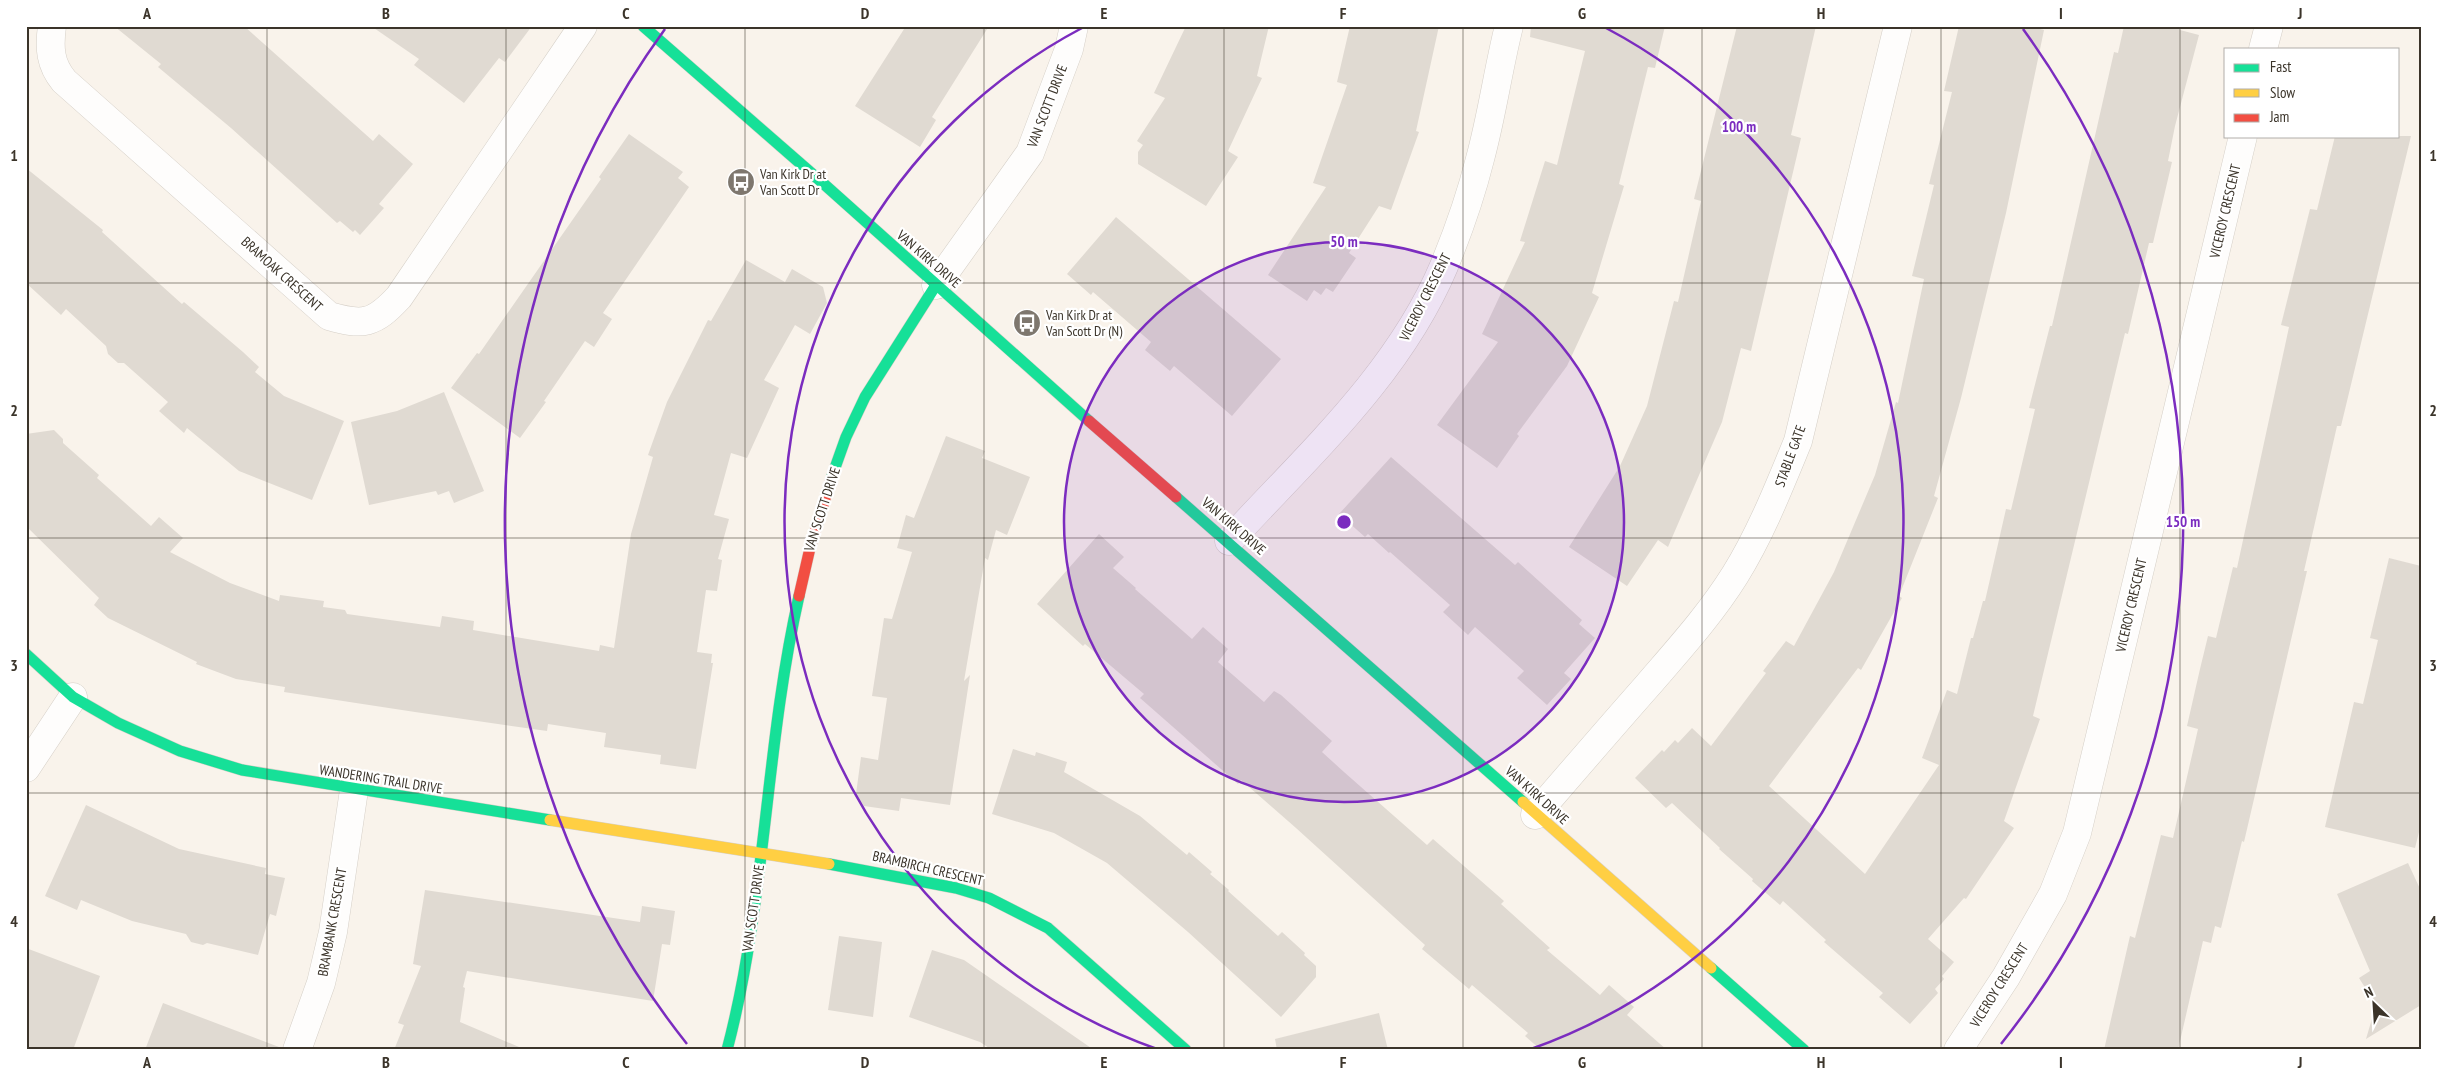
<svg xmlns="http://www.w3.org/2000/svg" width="2447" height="1076" viewBox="0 0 2447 1076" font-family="'PT Sans Narrow',sans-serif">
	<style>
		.building { fill: #e0dad2 }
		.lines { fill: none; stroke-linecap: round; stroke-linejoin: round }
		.street-casing { stroke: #d5cfc7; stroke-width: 29 }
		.fast-casing { stroke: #d5cfc7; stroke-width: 12 }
		.slow-casing { stroke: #d5cfc7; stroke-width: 12 }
		.jam-casing { stroke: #d5cfc7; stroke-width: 12 }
		.street { stroke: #fefdfc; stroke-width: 28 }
		.fast { stroke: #16e098; stroke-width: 11 }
		.slow { stroke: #ffcf43; stroke-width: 11 }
		.jam { stroke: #f24e42; stroke-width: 11 }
		.grid { fill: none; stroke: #3b342a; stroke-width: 1; stroke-opacity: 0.55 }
		.ring { fill: none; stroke: #7b2cbf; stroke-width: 2.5 }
		.labels { text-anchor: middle; stroke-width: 4.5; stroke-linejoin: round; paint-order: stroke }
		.street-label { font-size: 14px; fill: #3b342a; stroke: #fff }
		.poi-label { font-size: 14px; fill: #3b342a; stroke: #fff; text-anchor: start }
		.centre { fill: #7b2cbf; stroke: #fff; stroke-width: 2.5 }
		.ring-label { font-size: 15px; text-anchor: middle; font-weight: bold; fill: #7b2cbf; stroke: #fff; stroke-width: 4.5; stroke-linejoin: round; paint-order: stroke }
		.neatline { fill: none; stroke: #3b342a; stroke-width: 2 }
		.grid-label { font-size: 16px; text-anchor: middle; font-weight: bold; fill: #3b342a }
	</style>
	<rect width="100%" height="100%" fill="#f9f3eb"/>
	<path class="building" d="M 114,26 L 244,26 L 373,141 L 379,134 L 413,164 L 379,204 L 384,208 L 360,235 L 355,230 L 353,232 L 340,221 L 337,223 L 231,128 L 158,67 L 161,64 Z
		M 371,26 L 532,26 L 505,62 L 499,58 L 464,103 L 414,65 L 419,59 Z
		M 906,26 L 989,26 L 932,117 L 936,120 L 920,147 L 855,106 Z
		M 1186,26 L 1269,26 L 1257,76 L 1262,78 L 1228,151 L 1238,157 L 1206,206 L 1138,164 L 1138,152 L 1143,145 L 1137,141 L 1165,98 L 1154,93 Z
		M 1350,26 L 1439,26 L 1416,131 L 1419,132 L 1391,210 L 1379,206 L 1349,253 L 1356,258 L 1333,292 L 1326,288 L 1321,295 L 1314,290 L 1307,301 L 1268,275 L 1326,187 L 1313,183 L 1347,85 L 1337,82 Z
		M 1531,26 L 1665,26 L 1655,68 L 1648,67 L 1619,184 L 1624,186 L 1592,293 L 1599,297 L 1567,366 L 1517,434 L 1519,436 L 1497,468 L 1437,425 L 1498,342 L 1482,334 L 1525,242 L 1520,241 L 1545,161 L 1557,165 L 1585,51 L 1530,37 Z
		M 1737,26 L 1816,26 L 1791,135 L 1801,138 L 1751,351 L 1741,348 L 1722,422 L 1668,547 L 1658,540 L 1627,586 L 1569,547 L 1620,466 L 1647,406 L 1674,301 L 1678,302 L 1701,201 L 1694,199 Z
		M 1959,26 L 2028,26 L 2044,30 L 2006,213 L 1961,398 L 1934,496 L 1938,498 L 1899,596 L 1902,598 L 1861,670 L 1858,668 L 1769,786 L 1865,874 L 1939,765 L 1922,758 L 1947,690 L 1957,694 L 1971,638 L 1973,638 L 1983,601 L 1985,601 L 2006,509 L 2011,510 L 2035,409 L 2029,408 L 2050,326 L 2052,326 L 2114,52 L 2118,53 L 2124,26 L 2181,26 L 2180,30 L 2199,35 L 2175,126 L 2168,161 L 2172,162 L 2153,243 L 2149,243 L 2128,334 L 2125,333 L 2033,716 L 2040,719 L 2004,821 L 2014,828 L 1966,899 L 1964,898 L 1928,939 L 1954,962 L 1942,976 L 1944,979 L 1935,989 L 1938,993 L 1910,1024 L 1879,997 L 1883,993 L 1824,942 L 1826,940 L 1783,901 L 1780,905 L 1752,881 L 1753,879 L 1719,849 L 1720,848 L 1672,803 L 1666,808 L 1635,778 L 1662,750 L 1664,752 L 1675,740 L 1678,743 L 1692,728 L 1711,746 L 1766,673 L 1763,671 L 1786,641 L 1794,646 L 1834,572 L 1875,475 L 1896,402 L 1898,403 L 1924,279 L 1912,276 L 1934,185 L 1929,184 L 1952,92 L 1944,91 Z
		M 629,134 L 683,172 L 678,178 L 689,187 L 603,313 L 612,319 L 594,347 L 585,341 L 544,401 L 546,402 L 520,438 L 451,388 L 477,353 L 479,354 L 601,179 L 599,177 Z
		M 2335,136 L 2411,136 L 2341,426 L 2337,426 L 2304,571 L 2307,571 L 2244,842 L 2242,841 L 2221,928 L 2215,926 L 2211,943 L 2203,941 L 2178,1050 L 2104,1050 L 2130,936 L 2135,938 L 2161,835 L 2173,838 L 2198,729 L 2187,726 L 2200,669 L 2208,636 L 2216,638 L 2233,567 L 2237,568 L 2289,327 L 2281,325 L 2310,209 L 2317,210 Z
		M 26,168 L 103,230 L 102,232 L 182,304 L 184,302 L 243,352 L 259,367 L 255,372 L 284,396 L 344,421 L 312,500 L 239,471 L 187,428 L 184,433 L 159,411 L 168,402 L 124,363 L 118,363 L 108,354 L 106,346 L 66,309 L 61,315 L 26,283 Z
		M 1116,217 L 1281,359 L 1232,416 L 1174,366 L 1170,371 L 1145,350 L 1151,342 L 1093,292 L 1091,295 L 1067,274 Z
		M 746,260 L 785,282 L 792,269 L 823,287 L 827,303 L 810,334 L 795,325 L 764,380 L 779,388 L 747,458 L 731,453 L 714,515 L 729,519 L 718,559 L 722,560 L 717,591 L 706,590 L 697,652 L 712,654 L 711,663 L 713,663 L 696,769 L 660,764 L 661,755 L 604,747 L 606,733 L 548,724 L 547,731 L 415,712 L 284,692 L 285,687 L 236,679 L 196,664 L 197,662 L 108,618 L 94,605 L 99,598 L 26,526 L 26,434 L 54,430 L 63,439 L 63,443 L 99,475 L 97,478 L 151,526 L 159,517 L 183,538 L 170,552 L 230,583 L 279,601 L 280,595 L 324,601 L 323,607 L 345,610 L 347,614 L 440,627 L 442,616 L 474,621 L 473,630 L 599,651 L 600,645 L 614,648 L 631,534 L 653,457 L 648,455 L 667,402 L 708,320 L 711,321 Z
		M 444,392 L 484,491 L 454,503 L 449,491 L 438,495 L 436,491 L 369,505 L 351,422 L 397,411 Z
		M 946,436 L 985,451 L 982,458 L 1030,477 L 1007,535 L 996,530 L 988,560 L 985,558 L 964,681 L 970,675 L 950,805 L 901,798 L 899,811 L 864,806 L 856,794 L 861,757 L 878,760 L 887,698 L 872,696 L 884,618 L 892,619 L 912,552 L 897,548 L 906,515 L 914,518 Z
		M 1391,457 L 1515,565 L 1518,562 L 1582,620 L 1579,624 L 1595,638 L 1564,673 L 1571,679 L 1547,705 L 1517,678 L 1524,671 L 1475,627 L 1468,635 L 1443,612 L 1450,605 L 1390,552 L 1389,553 L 1368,534 L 1365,537 L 1339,514 Z
		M 1099,534 L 1124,557 L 1113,568 L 1136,588 L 1135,589 L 1192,639 L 1203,627 L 1228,649 L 1218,662 L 1264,702 L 1274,691 L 1281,695 L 1332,741 L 1322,752 L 1344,772 L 1427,845 L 1433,839 L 1504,901 L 1501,904 L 1550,948 L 1547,950 L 1600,995 L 1609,985 L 1634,1007 L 1627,1015 L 1667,1050 L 1541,1050 L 1525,1036 L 1528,1033 L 1472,985 L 1469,989 L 1422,949 L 1425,945 L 1296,828 L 1241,780 L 1238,784 L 1140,698 L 1144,694 L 1085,644 L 1083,646 L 1037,604 Z
		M 2389,558 L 2421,566 L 2421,824 L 2415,848 L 2325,827 L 2354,702 L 2363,704 L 2378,640 L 2370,638 Z
		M 1013,749 L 1035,756 L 1036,752 L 1067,762 L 1064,772 L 1140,816 L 1187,855 L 1189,852 L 1212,872 L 1210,874 L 1229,890 L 1228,891 L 1278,936 L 1282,932 L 1305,953 L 1304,955 L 1316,966 L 1316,977 L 1281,1017 L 1188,932 L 1107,863 L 1054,833 L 992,814 Z
		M 86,805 L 179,849 L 266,868 L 265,874 L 285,878 L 276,916 L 270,914 L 258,955 L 207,943 L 203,945 L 191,942 L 186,934 L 132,921 L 81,900 L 77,910 L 45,896 Z
		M 2408,863 L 2421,891 L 2421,1005 L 2366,1039 L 2376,1005 L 2359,978 L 2370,971 L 2337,894 Z
		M 425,890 L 640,922 L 642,906 L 675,911 L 670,945 L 662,944 L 653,1001 L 467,971 L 463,987 L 465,988 L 460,1022 L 526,1050 L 394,1050 L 404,1025 L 398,1023 L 421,966 L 413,964 Z
		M 839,936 L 882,942 L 873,1017 L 828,1010 Z
		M 26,948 L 100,976 L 73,1050 L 26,1050 Z
		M 932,950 L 964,960 L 1094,1050 L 992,1050 L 980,1042 L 909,1017 Z
		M 163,1003 L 279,1047 L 279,1050 L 145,1050 Z
		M 1379,1013 L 1388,1050 L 1277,1050 L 1275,1039 Z"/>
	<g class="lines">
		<g class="street-casing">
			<path id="street" d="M 52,26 C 49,48 50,64 64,81 L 329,316 C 363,326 374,324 399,297 L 583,26
				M 2263,49 L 2269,26
				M 936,285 L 1030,153 L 1069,49 L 1074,26
				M 1229,541 C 1307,456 1398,375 1444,266 C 1458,232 1471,195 1480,159 C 1492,115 1498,70 1509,26
				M 26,768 L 73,697
				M 1535,815 C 1573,771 1610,728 1648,685 C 1678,650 1710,615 1735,575 C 1761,533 1779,487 1798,441 L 1898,26
				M 297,1050 L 321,983 L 333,932 L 354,790
				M 1958,1050 L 2006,977 L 2053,894 L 2077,833 L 2243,136"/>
		</g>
		<g class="fast-casing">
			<path id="fast" d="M 643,26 L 825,185 L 1089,421
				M 831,479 L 846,437 L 865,397 L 936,285
				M 1176,497 L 1523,802
				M 26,654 L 73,697 L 118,723 L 180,751 L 242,770 L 550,820
				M 829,864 L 956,888 L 989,898 L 1048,928 L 1186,1050
				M 1711,968 L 1804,1050
				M 727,1050 C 766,903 765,745 799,596"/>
		</g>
		<g class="slow-casing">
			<path id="slow" d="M 1523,802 L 1711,968
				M 550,820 L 829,864"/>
		</g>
		<g class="jam-casing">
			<path id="jam" d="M 1089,421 L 1176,497
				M 799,596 L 810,548 L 831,479"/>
		</g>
		<use href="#street" class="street"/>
		<use href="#fast" class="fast"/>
		<use href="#slow" class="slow"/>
		<use href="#jam" class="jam"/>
	</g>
	<path class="grid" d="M 267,26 L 267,1050M 506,26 L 506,1050M 745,26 L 745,1050M 984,26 L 984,1050M 1224,26 L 1224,1050M 1463,26 L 1463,1050M 1702,26 L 1702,1050M 1941,26 L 1941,1050M 2180,26 L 2180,1050M 26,283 L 2421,283M 26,538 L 2421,538M 26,793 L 2421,793"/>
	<circle cx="1344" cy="522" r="280" fill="#7b2cbf" fill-opacity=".12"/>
	<g class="ring">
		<circle cx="1344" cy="522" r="280"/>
		<path d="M1157 1049A559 559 0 0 1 1082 28M1606 28A559 559 0 0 1 1531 1049"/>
		<path d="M687 1044A839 839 0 0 1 665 29M2023 29A839 839 0 0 1 2001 1044"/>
	</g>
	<defs>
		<g id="bus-disc" transform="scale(1.4375)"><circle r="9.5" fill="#7e776e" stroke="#fff"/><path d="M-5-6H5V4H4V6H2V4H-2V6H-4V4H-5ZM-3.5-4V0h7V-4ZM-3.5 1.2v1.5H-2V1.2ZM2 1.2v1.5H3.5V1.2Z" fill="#fff"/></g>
	</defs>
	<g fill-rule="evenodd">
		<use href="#bus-disc" x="741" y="182"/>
		<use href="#bus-disc" x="1027" y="323"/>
	</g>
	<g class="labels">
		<g class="street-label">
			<text transform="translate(1047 106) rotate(-69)" y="5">VAN SCOTT DRIVE</text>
			<text transform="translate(2225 211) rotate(-77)" y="5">VICEROY CRESCENT</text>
			<text transform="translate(929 259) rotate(41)" y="5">VAN KIRK DRIVE</text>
			<text transform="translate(282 274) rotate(42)" y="5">BRAMOAK CRESCENT</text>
			<text transform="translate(1425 297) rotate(-63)" y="5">VICEROY CRESCENT</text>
			<text transform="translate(1790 456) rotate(-70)" y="5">STABLE GATE</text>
			<text transform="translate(822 509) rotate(-72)" y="5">VAN SCOTT DRIVE</text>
			<text transform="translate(1234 526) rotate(41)" y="5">VAN KIRK DRIVE</text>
			<text transform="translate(2131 605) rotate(-77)" y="5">VICEROY CRESCENT</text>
			<text transform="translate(381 779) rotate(9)" y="5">WANDERING TRAIL DRIVE</text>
			<text transform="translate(1537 795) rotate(42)" y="5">VAN KIRK DRIVE</text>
			<text transform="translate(928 868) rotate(13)" y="5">BRAMBIRCH CRESCENT</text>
			<text transform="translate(753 908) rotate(-82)" y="5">VAN SCOTT DRIVE</text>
			<text transform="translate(332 922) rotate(-80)" y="5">BRAMBANK CRESCENT</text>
			<text transform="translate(1999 985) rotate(-58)" y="5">VICEROY CRESCENT</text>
		</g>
		<g class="poi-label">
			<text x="760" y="179">Van Kirk Dr at<tspan x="760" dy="16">Van Scott Dr</tspan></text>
			<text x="1046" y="320">Van Kirk Dr at<tspan x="1046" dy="16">Van Scott Dr (N)</tspan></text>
		</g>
	</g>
	<circle cx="1344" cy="522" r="8" class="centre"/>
	<g class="ring-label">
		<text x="1739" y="132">100 m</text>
		<text x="1344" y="247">50 m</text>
		<text x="2183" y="527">150 m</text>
	</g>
	<rect width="2447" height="1076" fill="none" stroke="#ffffff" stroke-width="55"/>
	<rect x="2224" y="48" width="175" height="90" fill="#ffffff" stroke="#b1aeaa"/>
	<rect x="2234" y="64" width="25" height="8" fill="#16e098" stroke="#b1aeaa"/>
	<text x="2270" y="72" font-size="15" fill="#3b342a">Fast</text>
	<rect x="2234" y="89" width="25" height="8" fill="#ffcf43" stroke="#b1aeaa"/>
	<text x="2270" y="98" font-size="15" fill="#3b342a">Slow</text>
	<rect x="2234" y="114" width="25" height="8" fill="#f24e42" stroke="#b1aeaa"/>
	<text x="2270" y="122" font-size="15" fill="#3b342a">Jam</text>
	<g transform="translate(2374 1004) rotate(335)" stroke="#ffffff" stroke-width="4" paint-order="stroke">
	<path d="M0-4L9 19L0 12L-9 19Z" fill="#3b342a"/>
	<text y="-8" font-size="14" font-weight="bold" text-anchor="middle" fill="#3b342a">N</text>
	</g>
	<rect x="28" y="28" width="2392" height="1020" class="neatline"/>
	<g class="grid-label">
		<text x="147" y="19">A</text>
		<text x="386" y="19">B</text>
		<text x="626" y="19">C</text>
		<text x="865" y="19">D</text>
		<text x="1104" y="19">E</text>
		<text x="1343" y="19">F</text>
		<text x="1582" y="19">G</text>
		<text x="1821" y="19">H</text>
		<text x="2061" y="19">I</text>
		<text x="2300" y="19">J</text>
		<text x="14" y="161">1</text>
		<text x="2433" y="161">1</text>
		<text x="14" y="416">2</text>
		<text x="2433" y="416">2</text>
		<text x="14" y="671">3</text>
		<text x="2433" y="671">3</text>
		<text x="14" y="927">4</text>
		<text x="2433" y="927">4</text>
		<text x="147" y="1068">A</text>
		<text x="386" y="1068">B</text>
		<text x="626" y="1068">C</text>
		<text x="865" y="1068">D</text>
		<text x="1104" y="1068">E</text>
		<text x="1343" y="1068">F</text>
		<text x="1582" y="1068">G</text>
		<text x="1821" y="1068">H</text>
		<text x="2061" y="1068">I</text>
		<text x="2300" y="1068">J</text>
	</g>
</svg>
